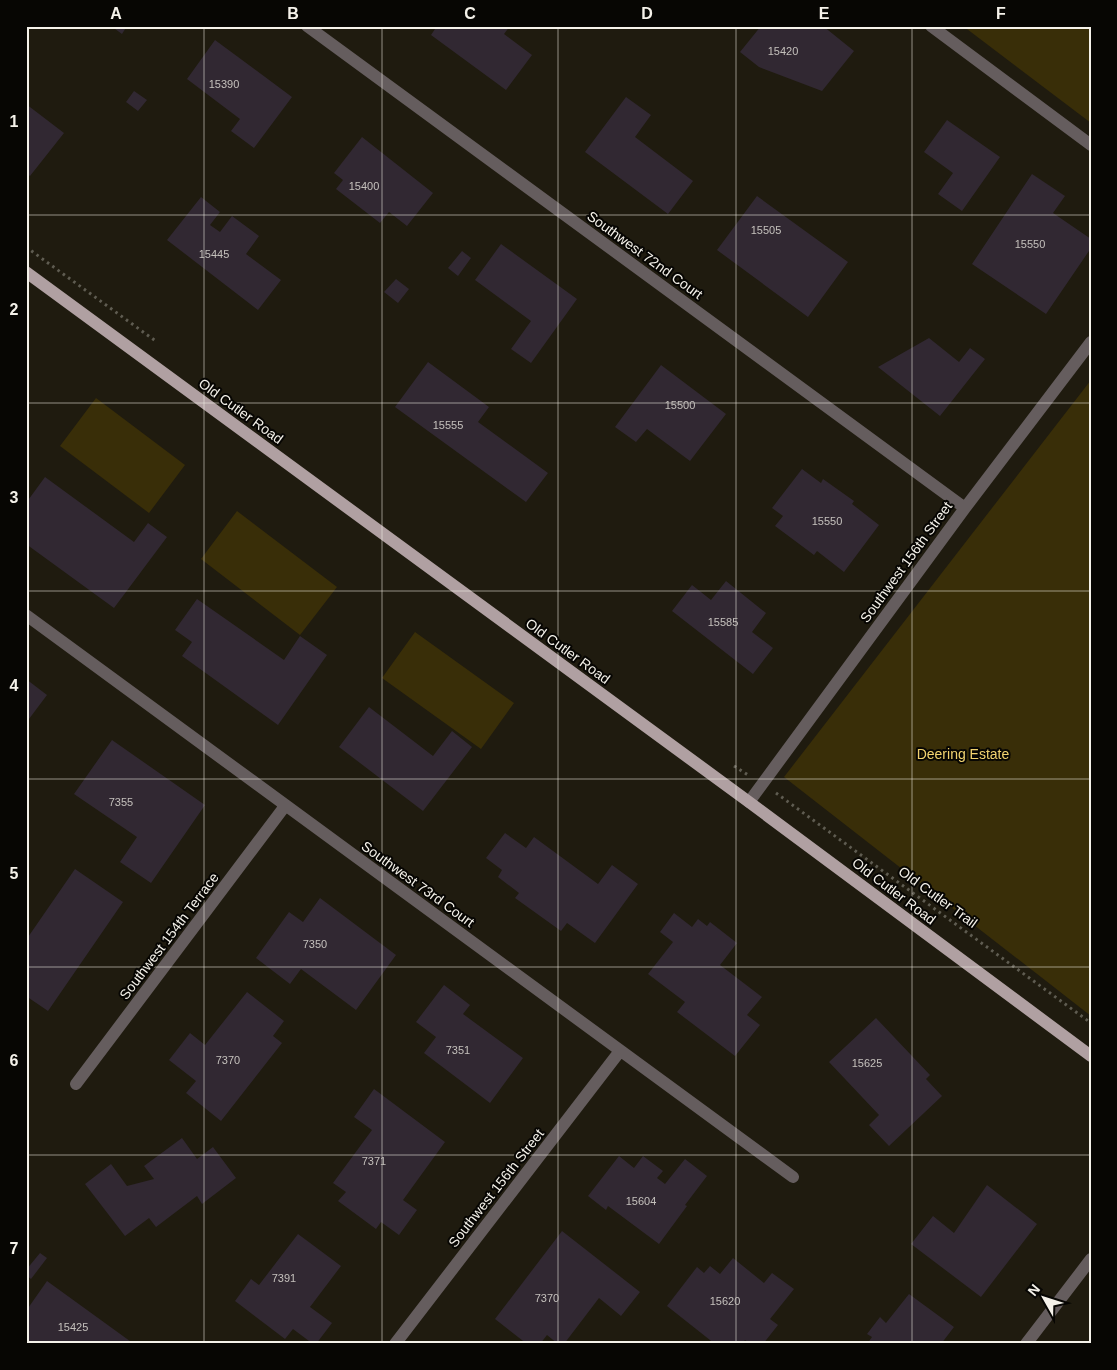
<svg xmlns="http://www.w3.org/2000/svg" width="1117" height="1370" viewBox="0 0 1117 1370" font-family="Arial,sans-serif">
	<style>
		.green { fill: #392e08 }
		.building { fill: #312832 }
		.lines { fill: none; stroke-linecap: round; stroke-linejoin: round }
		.path { stroke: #5f5c51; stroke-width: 3; stroke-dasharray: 2.5 4; stroke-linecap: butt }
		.minor { stroke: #655d5e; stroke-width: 12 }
		.major { stroke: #b0a0a2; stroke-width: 12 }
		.grid { fill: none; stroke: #f5f2ea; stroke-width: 1; stroke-opacity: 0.55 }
		.labels { text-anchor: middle; stroke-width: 4; stroke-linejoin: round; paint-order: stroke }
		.number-label { font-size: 11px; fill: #c4c0bc }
		.street-label { font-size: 14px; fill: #f5f2ea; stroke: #070603 }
		.park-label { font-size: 14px; fill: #f2d370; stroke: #070603 }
		.neatline { fill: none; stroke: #f5f2ea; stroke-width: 2 }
		.grid-label { font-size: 16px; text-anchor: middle; font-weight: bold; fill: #f5f2ea }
	</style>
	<rect width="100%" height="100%" fill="#1f1b0f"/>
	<path class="green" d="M 963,26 L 1091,26 L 1091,123 Z
		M 1091,380 L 1091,1016 L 784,777 Z
		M 96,398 L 185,465 L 149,513 L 60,446 Z
		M 237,511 L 337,587 L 300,635 L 201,559 Z
		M 415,632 L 514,703 L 481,749 L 382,678 Z"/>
	<path class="building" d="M 111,26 L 127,26 L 122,34 Z
		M 437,26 L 510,26 L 504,34 L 532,55 L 506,90 L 431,35 Z
		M 761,26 L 823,26 L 854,51 L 822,91 L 759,67 L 740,52 Z
		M 215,40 L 292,97 L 254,148 L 231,131 L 240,119 L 187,79 Z
		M 134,91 L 147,100 L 138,111 L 126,102 Z
		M 626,97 L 651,115 L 635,137 L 693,181 L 668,214 L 585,152 Z
		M 26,104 L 64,133 L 30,176 L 26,173 Z
		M 947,120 L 1000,157 L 962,211 L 938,194 L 953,173 L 924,152 Z
		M 362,137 L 433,193 L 407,226 L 389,212 L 380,223 L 336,189 L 343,180 L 334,173 Z
		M 1032,174 L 1065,196 L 1053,213 L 1091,239 L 1091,248 L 1046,314 L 972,264 Z
		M 757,196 L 848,262 L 808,317 L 717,250 Z
		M 201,197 L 220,212 L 210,225 L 220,232 L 232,216 L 259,236 L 246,254 L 281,280 L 258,310 L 167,240 Z
		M 501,244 L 577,299 L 531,363 L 511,349 L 531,321 L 475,280 Z
		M 462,251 L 471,258 L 458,276 L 448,268 Z
		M 396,279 L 409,289 L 398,303 L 384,292 Z
		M 929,338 L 959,362 L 970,348 L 985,359 L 940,416 L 878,367 Z
		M 428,362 L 489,407 L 478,422 L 548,473 L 526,502 L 395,407 Z
		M 661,365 L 726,414 L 690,461 L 647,429 L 636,442 L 615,427 Z
		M 802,469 L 821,483 L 823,479 L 854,501 L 852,504 L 879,525 L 844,572 L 817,551 L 814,555 L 775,526 L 783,516 L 772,508 Z
		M 45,477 L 134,542 L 148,523 L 167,537 L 114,608 L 26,544 L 26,503 Z
		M 726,581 L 766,613 L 752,632 L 773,648 L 753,674 L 672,611 L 692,585 L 711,600 Z
		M 197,599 L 284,660 L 300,636 L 327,655 L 278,725 L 182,656 L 192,642 L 175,630 Z
		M 26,679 L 47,695 L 26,723 Z
		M 369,707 L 433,756 L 452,731 L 472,747 L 423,811 L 339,747 Z
		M 112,740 L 205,805 L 151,883 L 120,862 L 137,837 L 74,794 Z
		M 505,833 L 526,848 L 534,837 L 598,884 L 612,865 L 638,884 L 595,943 L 567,923 L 561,931 L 515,898 L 519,893 L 498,877 L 502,870 L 486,858 Z
		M 75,869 L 123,902 L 48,1011 L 26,996 L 26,940 Z
		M 320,898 L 396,955 L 356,1010 L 301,969 L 290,984 L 256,958 L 289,912 L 303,922 Z
		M 674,913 L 692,927 L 698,919 L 707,926 L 710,922 L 737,943 L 720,965 L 762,997 L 747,1015 L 760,1025 L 735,1056 L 677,1012 L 685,1002 L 648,974 L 673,942 L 660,932 Z
		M 444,985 L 470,1005 L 463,1014 L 523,1058 L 490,1103 L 424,1053 L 436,1037 L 416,1022 Z
		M 247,992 L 284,1021 L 273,1036 L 282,1043 L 221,1121 L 186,1093 L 196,1081 L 169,1060 L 190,1033 L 205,1045 Z
		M 876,1018 L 930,1075 L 926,1079 L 942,1096 L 889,1146 L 869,1125 L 879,1115 L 829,1062 Z
		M 374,1089 L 445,1142 L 403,1200 L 417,1210 L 399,1235 L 381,1222 L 376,1229 L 338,1201 L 346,1192 L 333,1183 L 372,1130 L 354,1117 Z
		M 182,1138 L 197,1159 L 213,1147 L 236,1178 L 202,1204 L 197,1196 L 156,1227 L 149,1218 L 125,1236 L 85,1184 L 111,1164 L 127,1186 L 154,1179 L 144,1166 Z
		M 619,1156 L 634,1168 L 643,1156 L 663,1171 L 657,1178 L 665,1184 L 685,1159 L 707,1176 L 685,1205 L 687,1206 L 659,1244 L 608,1206 L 606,1210 L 588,1196 Z
		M 987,1185 L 1037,1224 L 981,1297 L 911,1244 L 933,1216 L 954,1233 Z
		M 562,1231 L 640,1292 L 621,1316 L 599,1298 L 564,1344 L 558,1344 L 547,1335 L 540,1344 L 527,1344 L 495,1319 Z
		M 298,1234 L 341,1266 L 310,1307 L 332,1323 L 316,1344 L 313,1344 L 293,1329 L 285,1339 L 235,1301 L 251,1279 L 259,1285 Z
		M 40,1253 L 47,1258 L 31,1279 L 26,1275 L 26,1270 Z
		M 733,1258 L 764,1283 L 772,1273 L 794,1289 L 770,1319 L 778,1325 L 763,1344 L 750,1344 L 745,1340 L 742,1344 L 715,1344 L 667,1306 L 697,1267 L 704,1273 L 710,1266 L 720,1274 Z
		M 47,1281 L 134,1344 L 33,1344 L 26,1339 L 26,1311 Z
		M 909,1294 L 954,1327 L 941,1344 L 867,1344 L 872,1337 L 867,1334 L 880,1317 L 886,1323 Z"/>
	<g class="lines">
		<path class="path" d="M 26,247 L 157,342
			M 734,766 L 748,775
			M 776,793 L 1091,1023"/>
		<path class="minor" d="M 307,26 L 965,508
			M 931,26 L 1091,145
			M 26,615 L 793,1177
			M 749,802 L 965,508 L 1091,342
			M 76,1084 L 285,806
			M 395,1344 L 620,1051
			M 1026,1344 L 1091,1259"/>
		<path class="major" d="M 26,272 L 749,802 L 1091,1056"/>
	</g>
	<path class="grid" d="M 204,26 L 204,1344M 382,26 L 382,1344M 558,26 L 558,1344M 736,26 L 736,1344M 912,26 L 912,1344M 26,215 L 1091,215M 26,403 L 1091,403M 26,591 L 1091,591M 26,779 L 1091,779M 26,967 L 1091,967M 26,1155 L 1091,1155"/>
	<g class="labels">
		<g class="number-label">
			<text x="783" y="55">15420</text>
			<text x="224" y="88">15390</text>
			<text x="364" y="190">15400</text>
			<text x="766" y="234">15505</text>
			<text x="1030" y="248">15550</text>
			<text x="214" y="258">15445</text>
			<text x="680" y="409">15500</text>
			<text x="448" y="429">15555</text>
			<text x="827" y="525">15550</text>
			<text x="723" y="626">15585</text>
			<text x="121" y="806">7355</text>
			<text x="315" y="948">7350</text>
			<text x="458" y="1054">7351</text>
			<text x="228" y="1064">7370</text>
			<text x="867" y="1067">15625</text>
			<text x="374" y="1165">7371</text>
			<text x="641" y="1205">15604</text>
			<text x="284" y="1282">7391</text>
			<text x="547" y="1302">7370</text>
			<text x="725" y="1305">15620</text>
			<text x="73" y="1331">15425</text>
		</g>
		<g class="street-label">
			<text transform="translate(645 255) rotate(36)" y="5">Southwest 72nd Court</text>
			<text transform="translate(241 411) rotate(36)" y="5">Old Cutler Road</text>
			<text transform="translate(906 562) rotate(-54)" y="5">Southwest 156th Street</text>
			<text transform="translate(568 651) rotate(36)" y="5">Old Cutler Road</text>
			<text transform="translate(418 884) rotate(36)" y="5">Southwest 73rd Court</text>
			<text transform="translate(894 891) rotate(37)" y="5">Old Cutler Road</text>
			<text transform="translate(938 897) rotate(36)" y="5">Old Cutler Trail</text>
			<text transform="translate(169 936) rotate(-53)" y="5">Southwest 154th Terrace</text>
			<text transform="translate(496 1188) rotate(-52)" y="5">Southwest 156th Street</text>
		</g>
		<g class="park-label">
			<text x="963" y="759">Deering Estate</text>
		</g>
	</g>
	<rect width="1117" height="1370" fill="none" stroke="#070603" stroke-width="55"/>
	<g transform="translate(1044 1298) rotate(309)" stroke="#070603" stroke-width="4" paint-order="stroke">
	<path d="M0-4L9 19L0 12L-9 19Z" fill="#f5f2ea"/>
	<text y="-8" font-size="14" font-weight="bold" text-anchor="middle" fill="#f5f2ea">N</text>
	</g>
	<rect x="28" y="28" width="1062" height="1314" class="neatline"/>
	<g class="grid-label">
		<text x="116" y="19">A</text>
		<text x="293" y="19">B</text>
		<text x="470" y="19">C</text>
		<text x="647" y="19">D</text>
		<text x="824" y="19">E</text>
		<text x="1001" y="19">F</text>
		<text x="14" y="127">1</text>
		<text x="14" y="315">2</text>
		<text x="14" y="503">3</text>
		<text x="14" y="691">4</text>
		<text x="14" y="879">5</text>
		<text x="14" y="1066">6</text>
		<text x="14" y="1254">7</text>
	</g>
</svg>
